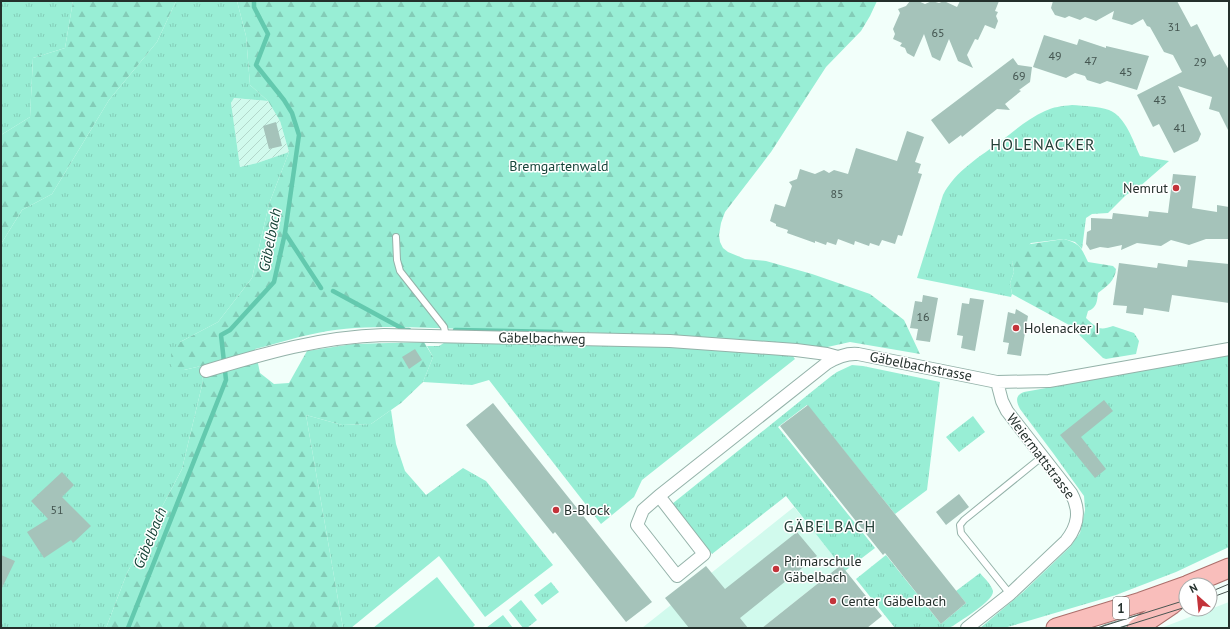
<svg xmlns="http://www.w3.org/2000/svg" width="1230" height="629" viewBox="0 0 1230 629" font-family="'PT Sans',sans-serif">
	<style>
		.built { fill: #d1faed }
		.industrial { fill: url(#industrial-furrows) }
		.grass { fill: url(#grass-tufts) }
		.forest { fill: url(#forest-firs) }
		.garden { fill: #98eed5 }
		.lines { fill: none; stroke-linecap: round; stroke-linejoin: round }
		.stream { stroke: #63c9ae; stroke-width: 4.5 }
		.building { fill: #a5c3ba }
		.lane-casing { stroke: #94b2a9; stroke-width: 8 }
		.street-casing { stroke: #94b2a9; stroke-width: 14 }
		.primary-casing { stroke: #ac706c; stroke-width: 21 }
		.lane { stroke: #fff; stroke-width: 6 }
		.street { stroke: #fff; stroke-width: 12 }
		.primary { stroke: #f9bebb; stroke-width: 19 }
		.tram { stroke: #4a5652; stroke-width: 1 }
		.poi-dot { fill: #c3333a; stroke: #fff; stroke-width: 1.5 }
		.labels { text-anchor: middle; stroke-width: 3; stroke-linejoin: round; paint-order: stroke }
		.number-label { font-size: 12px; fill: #445550 }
		.shield { fill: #fff; stroke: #666e6b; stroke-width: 1 }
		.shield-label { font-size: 13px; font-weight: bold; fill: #24302c }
		.park-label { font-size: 14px; fill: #18453a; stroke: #fff }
		.poi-label { font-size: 14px; fill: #24302c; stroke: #fff; text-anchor: start }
		.street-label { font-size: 14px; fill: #24302c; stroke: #fff }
		.water-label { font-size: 15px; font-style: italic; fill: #154337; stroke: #fff }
		.quarter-label { font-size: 16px; letter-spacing: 1px; fill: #243f37; stroke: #fff }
	</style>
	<defs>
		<pattern id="industrial-furrows" width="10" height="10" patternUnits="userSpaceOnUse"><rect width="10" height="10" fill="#d1faed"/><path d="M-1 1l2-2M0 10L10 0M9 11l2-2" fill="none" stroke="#b3d7cb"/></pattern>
		<pattern id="grass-tufts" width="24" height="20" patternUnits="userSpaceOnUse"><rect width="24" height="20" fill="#98eed5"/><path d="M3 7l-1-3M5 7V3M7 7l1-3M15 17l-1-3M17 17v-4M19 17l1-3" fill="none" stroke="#83ccb7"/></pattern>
		<pattern id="forest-firs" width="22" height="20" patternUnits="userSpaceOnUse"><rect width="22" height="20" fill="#98eed5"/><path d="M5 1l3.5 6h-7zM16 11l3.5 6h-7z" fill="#83ccb7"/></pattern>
	</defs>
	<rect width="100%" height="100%" fill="#f2fffa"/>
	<path class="built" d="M 794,507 L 841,565 L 762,628 L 642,628 Z
		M 1229,602 L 1229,628 L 1161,628 Z"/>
	<path class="industrial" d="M 233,98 L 268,101 L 280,121 L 289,152 L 257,163 L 240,167 L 231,104 Z"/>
	<path class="grass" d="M 1,1 L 73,1 L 65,48 L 33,58 L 30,117 L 1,135 Z
		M 176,1 L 237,1 L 246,36 L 250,85 L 268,101 L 234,98 L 231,103 L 240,167 L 257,163 L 289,152 L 269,204 L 252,278 L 218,322 L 180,342 L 184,370 L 201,366 L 203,381 L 182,469 L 127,573 L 106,628 L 1,628 L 1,244 L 22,210 L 52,194 L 109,100 L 157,42 Z
		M 1072,105 C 1084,106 1098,106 1109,110 C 1126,117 1133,141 1140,156 L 1169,161 L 1138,188 L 1126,195 L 1108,213 L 1092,214 L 1086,218 L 1082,249 L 1075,242 L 1064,239 L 1031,243 L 1012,262 L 1014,272 L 1010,283 L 1012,294 L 1011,297 L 917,278 L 943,195 C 955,171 981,156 1001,141 C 1015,130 1029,118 1045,111 C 1053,107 1062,106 1072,105 Z
		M 447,341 L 646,345 L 792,355 L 795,359 L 642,480 L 634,497 L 601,524 L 489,380 L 472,385 L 423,382 L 433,357 L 427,346 L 439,346 Z
		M 1229,355 L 1229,547 L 1176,572 L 1116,595 L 1004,628 L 980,628 L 1022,593 L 1070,547 L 1080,533 L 1085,510 L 1084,496 L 1053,453 L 1020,409 C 1016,402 1015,395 1024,392 Z
		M 852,365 L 863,366 L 940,382 L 927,490 L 895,514 L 807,405 L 778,427 L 875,548 L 845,571 L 786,496 L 712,554 L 672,504 L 830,377 L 837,372 Z
		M 391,410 L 396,444 L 405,471 L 426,495 L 463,468 L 486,481 L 553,565 L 485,617 L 439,556 L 351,628 L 343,628 L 306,415 L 342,425 L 371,424 Z
		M 973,416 L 985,432 L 959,452 L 946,437 Z
		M 886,555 L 941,624 L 966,603 L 956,591 L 980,573 C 984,578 991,584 993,591 C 994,601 961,620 953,626 L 948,628 L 895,628 L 856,579 Z
		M 551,582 L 559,592 L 542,605 L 534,595 Z
		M 521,600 L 537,620 L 527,628 L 523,628 L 509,610 Z"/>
	<path class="forest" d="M 73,1 L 176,1 L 157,42 L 109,100 L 52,194 L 22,210 L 1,244 L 1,135 L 30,117 L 33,58 L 65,48 Z
		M 237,1 L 877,1 L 870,16 L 861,31 L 826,67 L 771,152 L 725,212 L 721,223 L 719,235 L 720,242 L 723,248 L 728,252 L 745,259 L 766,261 L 812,274 L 870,294 L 904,320 L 920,354 L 850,342 L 823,348 L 673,335 L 402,327 C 377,327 352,327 328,331 C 303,335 279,343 255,349 L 260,373 L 274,384 L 289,383 L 307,351 L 353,344 L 424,342 L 433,357 L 423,382 L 401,403 L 371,424 L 342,425 L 306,415 L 343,628 L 106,628 L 127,573 L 182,469 L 203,381 L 201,366 L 184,370 L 172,367 L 171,354 L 180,342 L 218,322 L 252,278 L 269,204 L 289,152 L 280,121 L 268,101 L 250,85 L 246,36 Z
		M 1064,239 C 1080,244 1081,247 1088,262 L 1113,266 L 1116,269 C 1115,281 1107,286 1098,293 C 1097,301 1097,308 1088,311 L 1086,318 C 1097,328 1099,331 1113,326 L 1134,333 L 1139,341 L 1136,354 L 1106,359 L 1103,358 L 1069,325 L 1012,294 L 1010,283 L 1014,272 L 1012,262 L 1015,256 L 1024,245 Z"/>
	<path class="garden" d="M 437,577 L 475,625 L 472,628 L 373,628 Z
		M 503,615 L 513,628 L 486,628 Z"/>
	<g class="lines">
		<path class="stream" d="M 285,233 L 321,288
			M 333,291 L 405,330 L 409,330
			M 455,330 L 561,332
			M 128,628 L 226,380 L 221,335 L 230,330 L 274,282 L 285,233 L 299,135 L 292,113 L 284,100 L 256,65 L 268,34 L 254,7 L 254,1"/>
	</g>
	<path class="building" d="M 910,1 L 918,1 L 925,4 L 932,1 L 939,3 L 944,1 L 957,7 L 960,1 L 999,1 L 995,11 L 998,12 L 996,16 L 998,21 L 995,29 L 985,25 L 978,40 L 975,39 L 967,55 L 973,68 L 958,61 L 949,39 L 940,61 L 932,57 L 924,34 L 914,57 L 907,53 L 905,48 L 900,46 L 902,43 L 893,39 L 895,34 L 893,29 L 900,13 L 898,9 L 906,6 Z
		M 1053,1 L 1177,1 L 1191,27 L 1197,24 L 1214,57 L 1220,54 L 1229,70 L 1229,132 L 1219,112 L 1209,109 L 1212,97 L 1178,86 L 1201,134 L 1198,141 L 1174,153 L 1159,124 L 1153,127 L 1137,95 L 1182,72 L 1173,55 L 1164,52 L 1150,27 L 1147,26 L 1143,19 L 1132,25 L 1112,19 L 1114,11 L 1096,21 L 1085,17 L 1080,20 L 1069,16 L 1065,18 L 1055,15 L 1051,8 Z
		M 1044,35 L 1077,45 L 1079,39 L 1106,48 L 1106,46 L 1149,56 L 1137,90 L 1107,81 L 1100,84 L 1087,80 L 1085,76 L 1075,73 L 1066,78 L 1033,67 Z
		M 1013,58 L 1018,65 L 1032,67 L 1030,82 L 1019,90 L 1021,91 L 1005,104 L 1010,110 L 997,109 L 962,137 L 961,135 L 949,144 L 931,120 Z
		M 276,122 L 282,146 L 269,149 L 263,126 Z
		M 907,131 L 924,137 L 915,162 L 921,164 L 918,173 L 922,174 L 902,236 L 898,235 L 895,244 L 882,240 L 879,246 L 870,243 L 869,246 L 855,241 L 854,245 L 838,239 L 836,245 L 827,242 L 826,245 L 815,241 L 815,243 L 787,233 L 788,230 L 776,226 L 776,224 L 770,221 L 775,204 L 785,207 L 792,186 L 789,182 L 797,179 L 800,169 L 815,174 L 824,170 L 829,173 L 834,170 L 848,174 L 856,148 L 897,161 Z
		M 1173,174 L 1196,176 L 1192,208 L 1217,212 L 1217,205 L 1229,207 L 1229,239 L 1206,239 L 1189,245 L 1171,240 L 1161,246 L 1137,243 L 1121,250 L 1122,245 L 1108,248 L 1100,247 L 1090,250 L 1086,244 L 1087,232 L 1091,230 L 1091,218 L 1112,219 L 1113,213 L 1148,217 L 1149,211 L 1168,213 Z
		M 1188,260 L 1229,264 L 1229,303 L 1172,295 L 1169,312 L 1144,308 L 1143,315 L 1126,313 L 1127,306 L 1113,305 L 1119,263 L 1157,268 L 1158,263 L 1187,267 Z
		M 923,295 L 938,298 L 930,342 L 916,340 L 918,329 L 910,328 L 915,301 L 922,302 Z
		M 970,298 L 984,300 L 975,351 L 961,348 L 963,336 L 957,335 L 962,303 L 969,304 Z
		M 1016,309 L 1028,316 L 1021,356 L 1007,354 L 1009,343 L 1003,342 L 1008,312 L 1015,314 Z
		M 415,349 L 422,360 L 409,369 L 402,357 Z
		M 1104,400 L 1113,411 L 1081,437 L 1106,469 L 1095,478 L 1060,435 Z
		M 493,403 L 652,602 L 626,622 L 555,532 L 553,534 L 466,425 Z
		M 808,405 L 966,603 L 941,624 L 885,553 L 883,555 L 780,426 Z
		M 62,472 L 74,485 L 62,497 L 91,526 L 73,543 L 71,540 L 44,558 L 27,532 L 48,519 L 31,501 Z
		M 959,494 L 969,507 L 946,525 L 936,512 Z
		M 797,532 L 817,556 L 740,618 L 748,628 L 689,628 L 665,598 L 706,566 L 725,589 Z
		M 1,555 L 15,561 L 1,590 Z
		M 841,565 L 882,616 L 867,628 L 762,628 Z"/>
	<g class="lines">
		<g class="lane-casing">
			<path id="lane" d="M 396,237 L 397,260 L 400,271 L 441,323 L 444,327 L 446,336
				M 1010,594 L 961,533 L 960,525 L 964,520 L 1043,456
				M 1106,628 L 1139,618"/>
		</g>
		<g class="street-casing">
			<path id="street" d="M 206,371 C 266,353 320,337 384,335 L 670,341 L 796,350 L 827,354 L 838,357
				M 659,496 L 827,363 C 837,357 846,353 858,354 L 997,382 L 1049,381 L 1229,349
				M 659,496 L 704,554 L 677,576 L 637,525 L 643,510 Z
				M 967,628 L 1010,594 L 1066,541 C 1078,526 1081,511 1071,493 L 1007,411 L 1002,401 L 997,382"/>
		</g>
		<g class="primary-casing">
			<path id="primary" d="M 1188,585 L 1229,568
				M 1056,628 L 1141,602 L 1186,586
				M 1137,628 L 1171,605 L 1186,592"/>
		</g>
		<use href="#lane" class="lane"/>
		<use href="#street" class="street"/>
		<use href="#primary" class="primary"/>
		<path class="tram" d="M 1210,592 L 1229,584
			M 1210,598 L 1229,591
			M 1097,628 L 1186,600
			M 1119,628 L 1186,607"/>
	</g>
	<g class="poi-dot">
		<circle cx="1176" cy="188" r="4"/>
		<circle cx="1016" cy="328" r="4"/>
		<circle cx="556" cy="510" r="4"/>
		<circle cx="776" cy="569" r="4"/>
		<circle cx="833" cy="601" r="4"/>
	</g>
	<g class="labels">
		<g class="number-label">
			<text x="1174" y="31">31</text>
			<text x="938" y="37">65</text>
			<text x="1055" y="60">49</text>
			<text x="1091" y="65">47</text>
			<text x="1200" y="66">29</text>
			<text x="1126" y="76">45</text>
			<text x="1019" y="80">69</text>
			<text x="1160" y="104">43</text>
			<text x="1180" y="132">41</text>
			<text x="837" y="198">85</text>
			<text x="923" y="321">16</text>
			<text x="57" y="514">51</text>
		</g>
		<rect class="shield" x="1113" y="597" width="16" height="22" rx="3"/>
		<g class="shield-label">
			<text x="1121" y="613">1</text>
		</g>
		<g class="park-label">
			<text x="559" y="171">Bremgartenwald</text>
		</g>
		<g class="poi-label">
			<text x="1168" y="193" text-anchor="end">Nemrut</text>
			<text x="1024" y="333">Holenacker I</text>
			<text x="564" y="515">B-Block</text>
			<text x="784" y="566">Primarschule<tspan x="784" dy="16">Gäbelbach</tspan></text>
			<text x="841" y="606">Center Gäbelbach</text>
		</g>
		<g class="street-label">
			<text transform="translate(542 338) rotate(1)" y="5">Gäbelbachweg</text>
			<text transform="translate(921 366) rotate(11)" y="5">Gäbelbachstrasse</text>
			<text transform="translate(1041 456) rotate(53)" y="5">Weiermattstrasse</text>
		</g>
		<g class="water-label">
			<text transform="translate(270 240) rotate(-79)" y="5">Gäbelbach</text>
			<text transform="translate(150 538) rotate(-68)" y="5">Gäbelbach</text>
		</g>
		<g class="quarter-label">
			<text x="1043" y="150">HOLENACKER</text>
			<text x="830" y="532">GÄBELBACH</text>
		</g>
	</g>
	<rect width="1230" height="629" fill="none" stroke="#24302c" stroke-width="4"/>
	<g transform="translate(1198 597) rotate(333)"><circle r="19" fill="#ffffff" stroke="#a7acab"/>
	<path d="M0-3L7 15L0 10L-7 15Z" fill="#c3333a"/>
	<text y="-6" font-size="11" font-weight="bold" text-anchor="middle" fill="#24302c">N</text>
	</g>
</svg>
